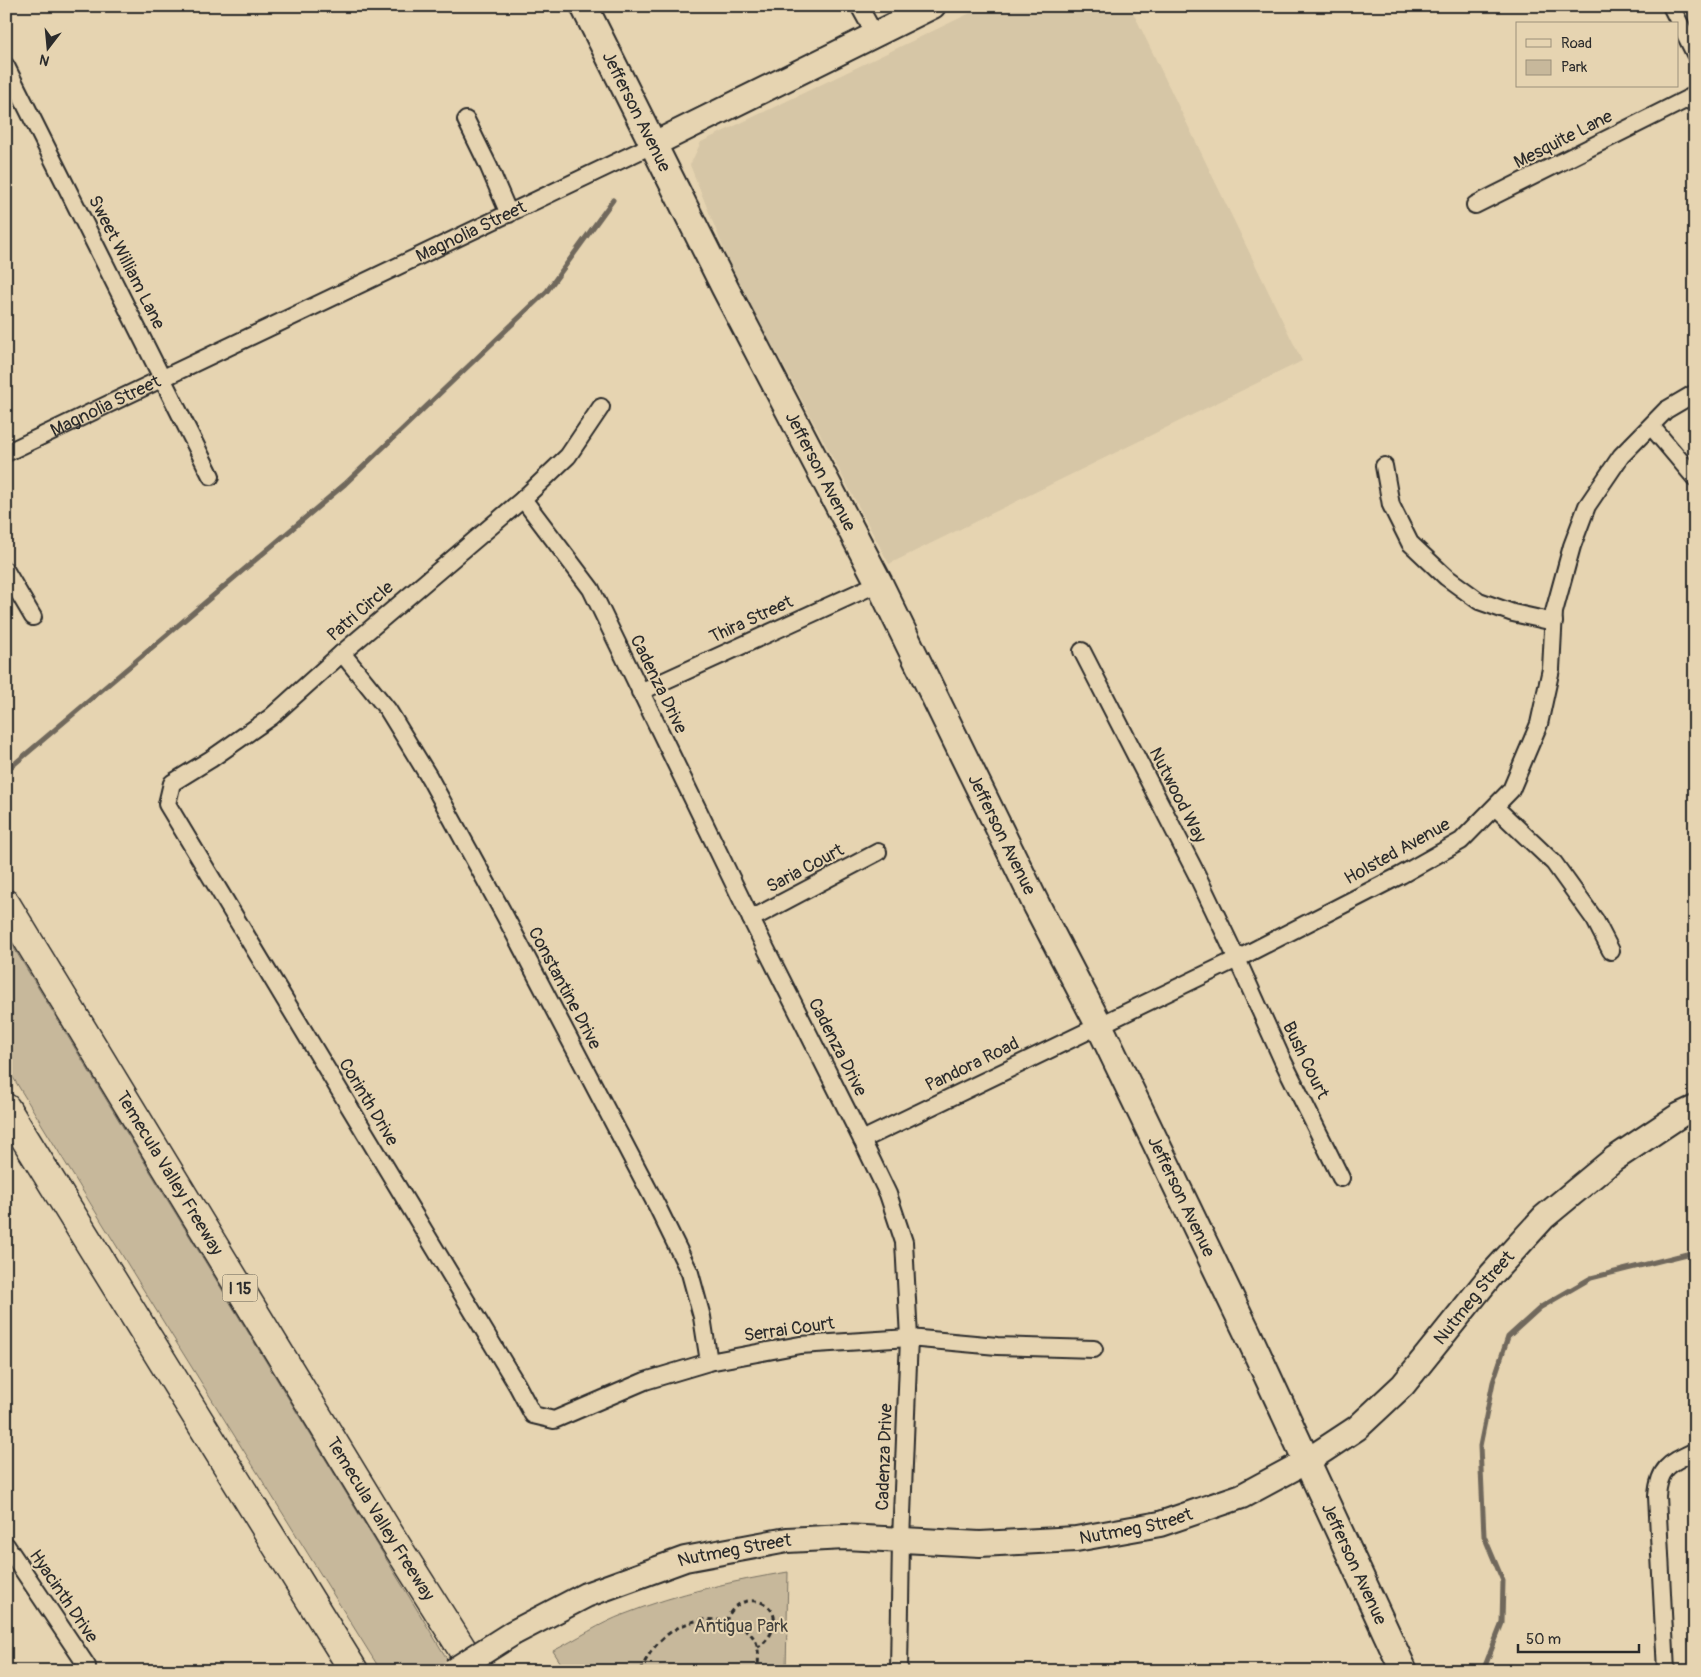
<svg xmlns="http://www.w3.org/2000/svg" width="1701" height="1677" viewBox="0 0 1701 1677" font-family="Pangolin,sans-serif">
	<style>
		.built { fill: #d6c6a6 }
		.green { fill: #c7b89b; stroke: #797263 }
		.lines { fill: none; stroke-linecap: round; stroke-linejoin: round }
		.stream { stroke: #6f685c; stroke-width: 5 }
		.street-casing { stroke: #2b2b2b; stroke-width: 20 }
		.secondary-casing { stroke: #2b2b2b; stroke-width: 28 }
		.primary-casing { stroke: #2b2b2b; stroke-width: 30 }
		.highway-casing { stroke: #2b2b2b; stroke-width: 31 }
		.path { stroke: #2b2b2b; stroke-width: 3; stroke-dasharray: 5 4; stroke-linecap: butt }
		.street { stroke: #e6d4b1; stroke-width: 16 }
		.secondary { stroke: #e6d4b1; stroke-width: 24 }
		.primary { stroke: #e6d4b1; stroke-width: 26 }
		.highway { stroke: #e6d4b1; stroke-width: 28 }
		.secondary-bridge-casing { stroke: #2b2b2b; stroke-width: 28; stroke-linecap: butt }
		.secondary-bridge { stroke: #e6d4b1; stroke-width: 24 }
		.labels { text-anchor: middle; stroke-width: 4; stroke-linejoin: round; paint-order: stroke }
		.shield { fill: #e6d4b1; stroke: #635e53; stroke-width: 1 }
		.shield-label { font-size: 16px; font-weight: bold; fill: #2b2b2b }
		.street-label { font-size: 18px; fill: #2b2b2b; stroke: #e6d4b1 }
		.park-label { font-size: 18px; fill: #42403c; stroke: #e6d4b1 }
	</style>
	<rect width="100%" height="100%" fill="#e6d4b1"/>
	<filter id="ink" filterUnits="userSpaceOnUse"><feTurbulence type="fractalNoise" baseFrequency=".02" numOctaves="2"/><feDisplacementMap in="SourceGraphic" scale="10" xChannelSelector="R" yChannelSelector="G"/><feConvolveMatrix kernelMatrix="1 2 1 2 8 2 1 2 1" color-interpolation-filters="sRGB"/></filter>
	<g filter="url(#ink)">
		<path class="built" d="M 985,6 L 1130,6 L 1302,361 L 889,564 L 780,359 L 738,285 L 690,165 L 701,142 Z"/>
		<path class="green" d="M 6,935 L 452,1667 L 445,1671 L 381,1671 L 143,1289 L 6,1066 Z
			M 788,1572 L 786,1671 L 566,1671 L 553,1651 C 577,1639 600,1623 625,1614 C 678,1593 733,1581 788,1572 Z"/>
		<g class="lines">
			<path class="stream" d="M 12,766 L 345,484 L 547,291 L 613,200
				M 1483,1671 L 1502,1623 L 1503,1581 L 1484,1536 L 1480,1446 L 1493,1382 L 1508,1337 L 1541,1307 L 1591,1278 L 1695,1252"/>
			<g class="street-casing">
				<g id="street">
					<path d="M 859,6 L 875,35"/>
					<path d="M 1671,6 L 1695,54"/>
					<path d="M 6,66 L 211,476"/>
					<path d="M 466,120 L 489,167 L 509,214"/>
					<path d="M 1475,205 L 1695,95"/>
					<path d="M 601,407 L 568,456 L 523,499 L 342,653 L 271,717 L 211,759 L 172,783 L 167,804 L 517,1385 L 533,1415 L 554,1420 L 645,1381 L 709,1362 L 800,1345 L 909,1338 L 997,1346 L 1094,1349"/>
					<path d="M 1651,426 L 1695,478"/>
					<path id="s1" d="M 6,453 L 652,145"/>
					<path d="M 1384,466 L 1391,505 L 1410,543 L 1446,577 L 1479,601 L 1513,613 L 1554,622"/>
					<path d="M 523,499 L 591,589 L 751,919 L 862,1140 L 888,1194 L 904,1242 L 909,1338 L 901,1540 L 899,1671"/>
					<path d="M 6,571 L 33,617"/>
					<path d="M 1082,651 L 1196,873 L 1237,959 L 1282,1059 L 1341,1178"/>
					<path d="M 342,653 L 388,710 L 429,777 L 506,918 L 657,1206 L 690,1273 L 702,1317 L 709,1362"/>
					<path d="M 640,692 L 879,583"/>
					<path d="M 1495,807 L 1554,863 L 1595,920 L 1611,951"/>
					<path d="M 751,919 L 878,852"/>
					<path d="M 862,1140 L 1237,959 L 1401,875 L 1461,841 L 1511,790 L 1539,724 L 1551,669 L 1554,612 L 1572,546 L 1587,506 L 1621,456 L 1666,410 L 1695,393"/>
					<path d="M 6,1545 L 87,1666 L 87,1671"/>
					<path d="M 1666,1671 L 1657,1496 C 1659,1467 1670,1463 1695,1451"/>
				</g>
			</g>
			<g class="secondary-casing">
				<g id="secondary">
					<path d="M 652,145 L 933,6"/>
					<path id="s2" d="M 513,1633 L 586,1595 L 685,1559 L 787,1540 L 845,1537 L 980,1544 L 1076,1539 L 1160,1524 L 1242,1496 L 1307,1461 L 1357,1428 L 1403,1385 L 1492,1274 L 1544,1217 L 1614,1159 L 1680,1115 L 1695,1108"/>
				</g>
			</g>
			<g class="primary-casing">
				<g id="primary">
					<path id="s3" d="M 584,6 L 725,288 L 879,583 L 1037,906 L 1099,1025 L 1247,1332 L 1404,1671"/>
				</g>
			</g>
			<g class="highway-casing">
				<g id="highway">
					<path id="s4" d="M 6,904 L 390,1535 L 476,1671"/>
					<path d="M 6,1108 L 354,1671"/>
				</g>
			</g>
			<path class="path" d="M 726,1622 C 737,1585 788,1601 771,1633 C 768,1639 764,1644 758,1647
				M 641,1671 C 654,1635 692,1610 730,1623 C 740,1626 750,1631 755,1640 C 760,1649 758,1661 758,1671"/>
			<use href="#street" class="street"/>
			<use href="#secondary" class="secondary"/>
			<use href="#primary" class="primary"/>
			<use href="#highway" class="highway"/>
			<g class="secondary-bridge-casing">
				<path id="secondary-bridge" d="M 453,1671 L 513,1633"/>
			</g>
			<use href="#secondary-bridge" class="secondary-bridge"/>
		</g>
	</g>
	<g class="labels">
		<rect class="shield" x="222.5" y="1274.5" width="35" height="27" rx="4"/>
		<g class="shield-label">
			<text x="240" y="1294">I 15</text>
		</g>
		<g class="street-label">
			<text dy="6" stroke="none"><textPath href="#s3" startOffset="118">Jefferson Avenue</textPath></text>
			<text transform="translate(1563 139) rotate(-27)" y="6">Mesquite Lane</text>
			<text dy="6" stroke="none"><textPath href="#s1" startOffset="515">Magnolia Street</textPath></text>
			<text transform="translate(127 262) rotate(63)" y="6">Sweet William Lane</text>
			<text dy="6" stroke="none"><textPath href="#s1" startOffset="110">Magnolia Street</textPath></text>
			<text dy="6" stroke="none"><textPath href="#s3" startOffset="522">Jefferson Avenue</textPath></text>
			<text transform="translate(360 611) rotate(-41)" y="6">Patri Circle</text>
			<text transform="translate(751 619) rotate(-25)" y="6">Thira Street</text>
			<text transform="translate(659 684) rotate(64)" y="6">Cadenza Drive</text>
			<text transform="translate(1178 795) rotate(63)" y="6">Nutwood Way</text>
			<text dy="6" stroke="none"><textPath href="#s3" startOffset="928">Jefferson Avenue</textPath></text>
			<text transform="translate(1397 851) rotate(-29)" y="6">Holsted Avenue</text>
			<text transform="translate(805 868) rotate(-28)" y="6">Saria Court</text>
			<text transform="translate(565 988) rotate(62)" y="6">Constantine Drive</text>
			<text transform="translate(838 1047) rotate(63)" y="6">Cadenza Drive</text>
			<text transform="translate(1306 1060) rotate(64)" y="6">Bush Court</text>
			<text transform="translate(972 1064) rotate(-26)" y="6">Pandora Road</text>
			<text transform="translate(369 1102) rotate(59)" y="6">Corinth Drive</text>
			<text dy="6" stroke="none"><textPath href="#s4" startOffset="315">Temecula Valley Freeway</textPath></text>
			<text dy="6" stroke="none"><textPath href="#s3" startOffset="1332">Jefferson Avenue</textPath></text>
			<text dy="6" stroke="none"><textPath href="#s2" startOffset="1062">Nutmeg Street</textPath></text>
			<text transform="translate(789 1329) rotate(-8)" y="6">Serrai Court</text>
			<text transform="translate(884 1457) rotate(-88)" y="6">Cadenza Drive</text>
			<text dy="6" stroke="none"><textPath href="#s4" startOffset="720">Temecula Valley Freeway</textPath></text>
			<text dy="6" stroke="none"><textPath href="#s2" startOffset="642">Nutmeg Street</textPath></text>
			<text dy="6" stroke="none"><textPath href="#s2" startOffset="238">Nutmeg Street</textPath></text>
			<text dy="6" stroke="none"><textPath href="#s3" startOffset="1738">Jefferson Avenue</textPath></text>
			<text transform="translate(64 1596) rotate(56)" y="6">Hyacinth Drive</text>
		</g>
		<g class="park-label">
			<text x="741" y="1632">Antigua Park</text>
		</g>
	</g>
	<rect width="1701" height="1677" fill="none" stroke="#e6d4b1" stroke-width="25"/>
	<rect x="12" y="12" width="1676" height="1652" fill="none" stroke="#2b2b2b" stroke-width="2" filter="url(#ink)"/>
	<rect x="1516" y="22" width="162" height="65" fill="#e6d4b1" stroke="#9b907b"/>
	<rect x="1526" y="39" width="25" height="8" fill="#e6d4b1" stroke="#9b907b"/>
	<text x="1561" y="48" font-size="15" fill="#2b2b2b">Road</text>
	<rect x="1526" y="60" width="25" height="15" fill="#c7b89b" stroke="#9b907b"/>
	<text x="1561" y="72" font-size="15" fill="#2b2b2b">Park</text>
	<g transform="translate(48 48) rotate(196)" stroke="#e6d4b1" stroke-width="4" paint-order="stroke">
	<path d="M0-4L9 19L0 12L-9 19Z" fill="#2b2b2b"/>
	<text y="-8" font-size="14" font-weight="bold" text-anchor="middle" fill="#2b2b2b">N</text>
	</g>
	<path d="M1518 1644v8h121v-8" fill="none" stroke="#2b2b2b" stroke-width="2.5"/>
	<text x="1526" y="1644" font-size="15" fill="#2b2b2b" stroke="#e6d4b1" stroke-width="4" paint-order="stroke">50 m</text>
</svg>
